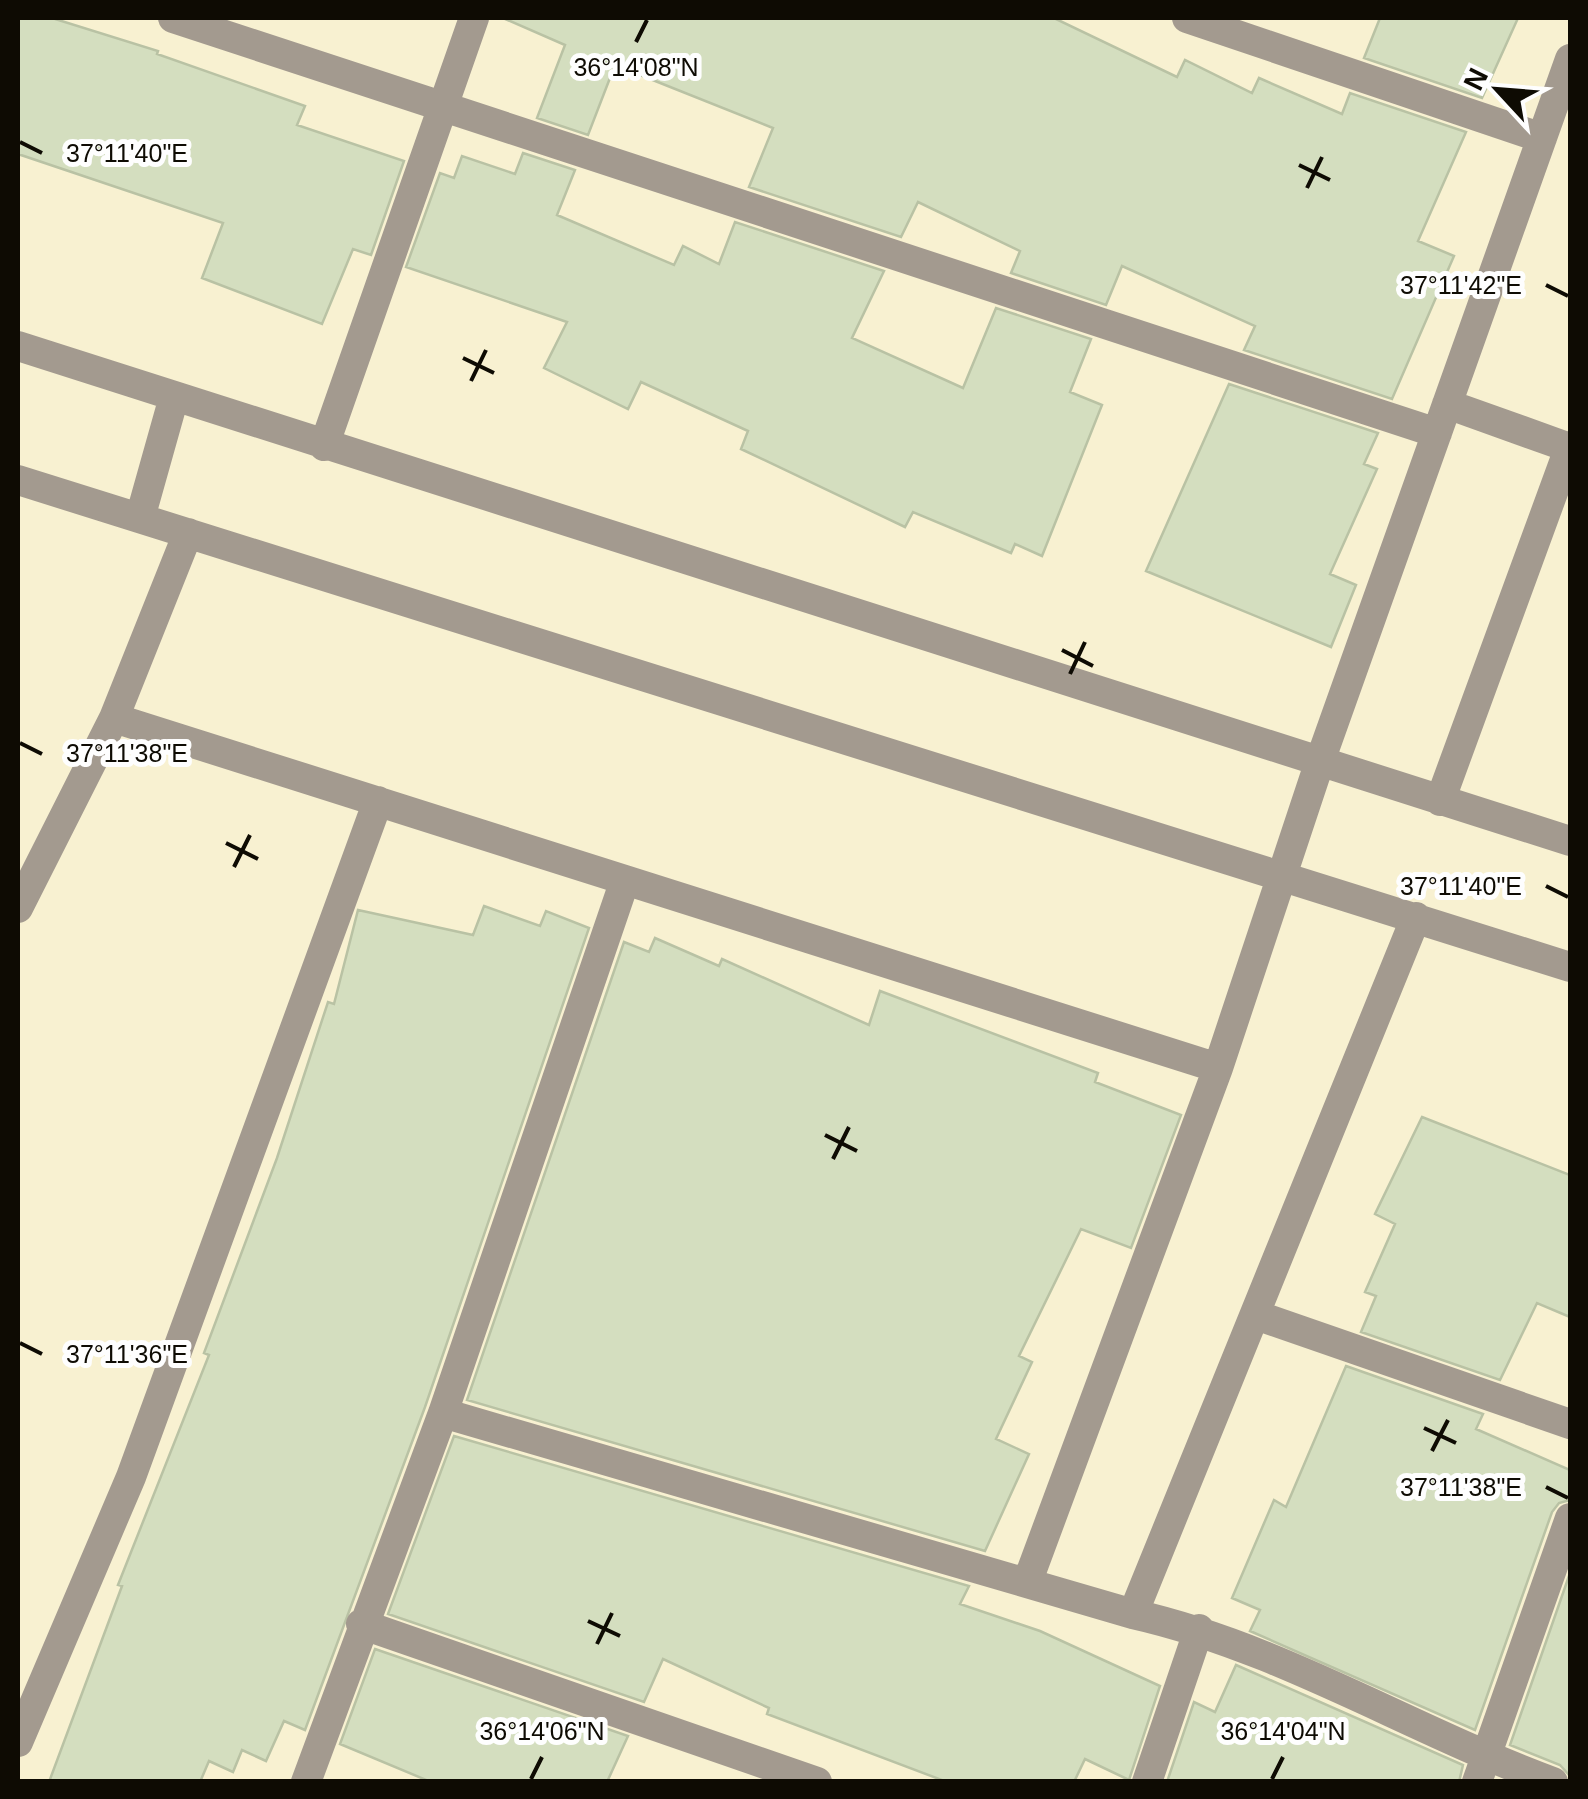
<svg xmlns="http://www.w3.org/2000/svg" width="1588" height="1799" viewBox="0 0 1588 1799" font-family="Arial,sans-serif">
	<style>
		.building { fill: #d4debf; stroke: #b9c2a4; stroke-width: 2.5 }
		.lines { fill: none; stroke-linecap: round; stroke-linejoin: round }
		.minor { stroke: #a39a8f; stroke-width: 30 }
		.ticks { fill: none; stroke: #0e0b03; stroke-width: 4 }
		.ticks-label { font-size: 25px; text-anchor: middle; fill: #0e0b03; stroke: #fefefe; stroke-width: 10; stroke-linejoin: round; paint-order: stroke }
	</style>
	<rect width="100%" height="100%" fill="#f8f1d1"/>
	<path class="building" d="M 18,18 L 52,18 L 158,51 L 157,54 L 305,106 L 297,125 L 404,161 L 371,255 L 353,249 L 322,324 L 202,278 L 223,223 L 18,154 Z
		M 503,18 L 1054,18 L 1177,77 L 1185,60 L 1252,93 L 1259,78 L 1342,114 L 1350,93 L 1466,132 L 1418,241 L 1454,256 L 1392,399 L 1244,350 L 1255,326 L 1122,266 L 1106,305 L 1011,273 L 1020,251 L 918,202 L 901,237 L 749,187 L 773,128 L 615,65 L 588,135 L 537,118 L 565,45 Z
		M 1380,18 L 1518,18 L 1482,98 L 1364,58 Z
		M 523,153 L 575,170 L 557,215 L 674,265 L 683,246 L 719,264 L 735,222 L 884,271 L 852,338 L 963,388 L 996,308 L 1091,339 L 1070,392 L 1102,405 L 1042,556 L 1015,544 L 1011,553 L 913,512 L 905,527 L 741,449 L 748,431 L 641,382 L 628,409 L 544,368 L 567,322 L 406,267 L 440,173 L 454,178 L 462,156 L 515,174 Z
		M 1229,384 L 1378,433 L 1364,464 L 1377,469 L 1330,574 L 1356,585 L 1331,647 L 1146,571 Z
		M 484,906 L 540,926 L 546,911 L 589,928 L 425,1407 L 305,1730 L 284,1721 L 266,1761 L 242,1750 L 233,1772 L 209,1761 L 200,1782 L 49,1782 L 122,1586 L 118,1585 L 209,1355 L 204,1353 L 277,1158 L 328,1002 L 334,1004 L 358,910 L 473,935 Z
		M 655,938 L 719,966 L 722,959 L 869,1025 L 880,991 L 1098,1073 L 1095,1082 L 1181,1115 L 1131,1248 L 1081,1229 L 1019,1356 L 1032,1362 L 996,1439 L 1029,1454 L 985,1551 L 467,1400 L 624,942 L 649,952 Z
		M 1422,1117 L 1570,1175 L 1570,1317 L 1537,1303 L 1500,1380 L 1361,1332 L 1376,1296 L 1365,1292 L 1395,1224 L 1375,1214 Z
		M 1346,1366 L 1483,1414 L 1476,1429 L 1570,1470 L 1570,1500 L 1559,1503 L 1552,1512 L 1475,1730 L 1250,1631 L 1260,1610 L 1232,1598 L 1274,1500 L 1286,1507 Z
		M 454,1436 L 969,1586 L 960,1604 L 1040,1631 L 1160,1686 L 1129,1780 L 1085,1759 L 1074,1782 L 947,1782 L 767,1714 L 769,1708 L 663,1659 L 644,1702 L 388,1614 Z
		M 1570,1573 L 1570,1776 L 1560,1765 L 1510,1745 Z
		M 375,1649 L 628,1736 L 607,1782 L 431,1782 L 340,1744 Z
		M 1236,1665 L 1463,1765 L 1459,1782 L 1167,1782 L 1194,1702 L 1215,1712 Z"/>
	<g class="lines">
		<path class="minor" d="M 173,18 L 1437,433
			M 1187,18 L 1542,138
			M 18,346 L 1570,841
			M 1447,404 L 1570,448
			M 324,446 L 474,18
			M 18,480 L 1570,967
			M 140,518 L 174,397
			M 114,718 L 1218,1068
			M 1440,801 L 1570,446
			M 18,908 L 114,718 L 188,533
			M 1256,1315 L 1570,1424
			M 443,1413 L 1133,1614 C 1280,1647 1411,1730 1553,1782
			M 1027,1583 L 1218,1068 L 1319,764 L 1570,59
			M 1133,1614 L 1416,917
			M 361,1624 L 817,1782
			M 18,1742 L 131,1477 L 378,801
			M 306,1782 L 443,1413 L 625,880
			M 1147,1782 L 1199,1629
			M 1477,1782 L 1570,1518"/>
	</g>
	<path class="ticks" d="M 636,42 L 647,20M 20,142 L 42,153M 1299,165 L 1330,180M 1307,188 L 1322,157M 1546,285 L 1568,296M 463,358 L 494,373M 471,381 L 486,350M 1062,650 L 1093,666M 1070,674 L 1085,642M 20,743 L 42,754M 226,843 L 258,859M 234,867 L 250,835M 1546,886 L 1568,897M 825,1135 L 857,1151M 833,1159 L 849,1127M 20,1343 L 42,1354M 1424,1428 L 1456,1443M 1432,1451 L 1448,1420M 1546,1487 L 1568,1498M 588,1621 L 620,1636M 597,1644 L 612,1613M 531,1779 L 542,1757M 1272,1779 L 1283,1757"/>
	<g class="ticks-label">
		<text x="636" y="76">36°14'08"N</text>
		<text x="127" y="162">37°11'40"E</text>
		<text x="1461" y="294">37°11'42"E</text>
		<text x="127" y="762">37°11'38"E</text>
		<text x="1461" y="895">37°11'40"E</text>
		<text x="127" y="1363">37°11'36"E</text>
		<text x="1461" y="1496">37°11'38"E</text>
		<text x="542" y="1740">36°14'06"N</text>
		<text x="1283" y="1740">36°14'04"N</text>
	</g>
	<rect width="1588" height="1799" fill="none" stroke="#0e0b03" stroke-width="40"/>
	<g transform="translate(1498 90) rotate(296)" stroke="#fefefe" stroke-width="8" paint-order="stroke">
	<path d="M0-8L18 38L0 25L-18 38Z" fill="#0e0b03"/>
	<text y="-15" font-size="28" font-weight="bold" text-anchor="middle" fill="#0e0b03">N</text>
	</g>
</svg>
